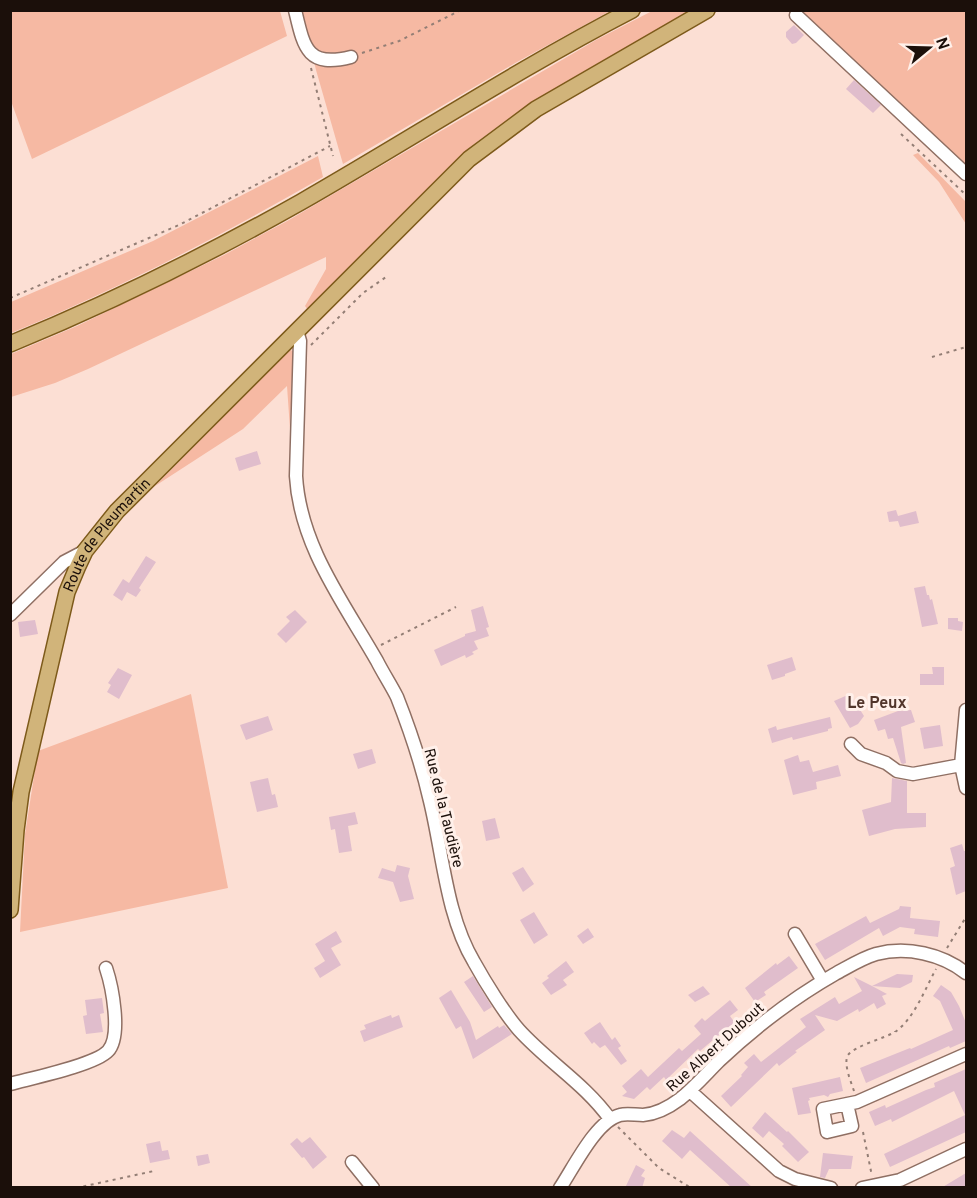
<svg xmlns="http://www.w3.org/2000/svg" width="977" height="1198" viewBox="0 0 977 1198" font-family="Overpass,sans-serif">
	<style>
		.green { fill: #f6b9a3 }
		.building { fill: #e0bdcc }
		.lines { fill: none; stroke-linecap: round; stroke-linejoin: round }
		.minor-casing { stroke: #8f6f63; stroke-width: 15 }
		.major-casing { stroke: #7d5a1a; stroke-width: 18 }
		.path { stroke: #937e75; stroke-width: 2; stroke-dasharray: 3 4.5; stroke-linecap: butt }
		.minor { stroke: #fff; stroke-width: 12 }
		.major { stroke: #d1b47a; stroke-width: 15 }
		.labels { text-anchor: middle; stroke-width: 6; stroke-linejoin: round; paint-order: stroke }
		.street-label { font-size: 15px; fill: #1b0f0a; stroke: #fff0ea }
		.neighbourhood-label { font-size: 16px; font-weight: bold; fill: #51352b; stroke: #fff0ea }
	</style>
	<rect width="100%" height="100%" fill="#fcdfd4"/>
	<path class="green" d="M 11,10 L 280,11 L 287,36 L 32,159 L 11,101 Z
		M 302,11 L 610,11 L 517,62 L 343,164 L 316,70 Z
		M 652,11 L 692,11 C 616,53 538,94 469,148 L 308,310 L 305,306 L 326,269 L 326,257 L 88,369 L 55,383 L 11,397 L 11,354 L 77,326 L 224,255 L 289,220 L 596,40 Z
		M 798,11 L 966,11 L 966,168 Z
		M 918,153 L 966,202 L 966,224 L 939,182 L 913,155 Z
		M 318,156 L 323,177 C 222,235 119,289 11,333 L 11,302 L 153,241 Z
		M 290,350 L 293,351 L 290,429 L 287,386 L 243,429 L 155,486 Z
		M 191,694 L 228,888 L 20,932 L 25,834 L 38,751 Z"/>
	<path class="building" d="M 794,25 L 804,35 L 796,43 L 792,44 L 786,37 L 786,32 Z
		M 854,80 L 881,105 L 873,113 L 846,89 Z
		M 257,451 L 261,464 L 239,471 L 235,458 Z
		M 896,510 L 898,516 L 916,511 L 919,523 L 900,527 L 898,521 L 889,522 L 887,512 Z
		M 146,556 L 156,562 L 139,588 L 141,590 L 136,597 L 127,592 L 122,601 L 113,595 L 123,579 L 129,583 Z
		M 925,586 L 927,595 L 929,595 L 930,600 L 932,599 L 938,624 L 922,627 L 914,588 Z
		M 483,606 L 489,627 L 486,628 L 489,636 L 474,641 L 478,649 L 472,652 L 474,654 L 466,658 L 465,655 L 441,666 L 434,650 L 465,636 L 465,634 L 476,631 L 471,610 Z
		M 295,610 L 307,622 L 286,643 L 277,634 L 290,621 L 286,617 Z
		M 948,618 L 958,618 L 958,621 L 963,622 L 962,631 L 948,629 Z
		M 35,620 L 38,634 L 20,637 L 18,622 Z
		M 792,657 L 796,670 L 785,674 L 785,676 L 772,680 L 767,665 Z
		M 932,667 L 944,667 L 944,685 L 920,685 L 920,674 L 933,674 Z
		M 118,668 L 132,675 L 119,699 L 107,692 L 111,685 L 108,683 Z
		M 850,694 L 864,716 L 858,724 L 850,728 L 834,701 Z
		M 911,710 L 915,722 L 901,727 L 906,763 L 903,764 L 901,763 L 893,738 L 888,739 L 885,729 L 878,731 L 874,720 L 898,711 Z
		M 268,716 L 273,730 L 246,740 L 240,725 Z
		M 830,717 L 832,728 L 828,729 L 828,731 L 793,740 L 792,737 L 772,743 L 768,729 L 776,726 L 777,730 Z
		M 940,725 L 943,746 L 924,749 L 920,728 Z
		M 372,749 L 376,763 L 358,769 L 353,754 Z
		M 798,755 L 800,762 L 809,760 L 813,772 L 838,765 L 841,776 L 816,782 L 817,789 L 793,795 L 784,760 Z
		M 268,778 L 272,795 L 275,794 L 278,807 L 257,812 L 250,782 Z
		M 892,778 L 907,781 L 907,813 L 926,813 L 926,827 L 895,829 L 869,836 L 862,810 L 891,802 Z
		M 355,812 L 358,824 L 348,826 L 352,851 L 339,853 L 335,829 L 331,830 L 329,817 Z
		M 495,818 L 500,838 L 486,841 L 482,821 Z
		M 962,844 L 964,851 L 966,851 L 966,891 L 956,895 L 950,868 L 955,866 L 950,848 Z
		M 397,865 L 410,868 L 408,876 L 414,899 L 400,902 L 393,882 L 378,878 L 382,868 L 395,872 Z
		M 523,867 L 534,884 L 523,892 L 512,873 Z
		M 900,906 L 911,907 L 910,918 L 940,921 L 938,937 L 914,934 L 915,929 L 900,927 L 883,936 L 879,928 L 825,960 L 815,944 L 866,916 L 870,923 L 899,909 Z
		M 534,912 L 548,935 L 534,944 L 520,920 Z
		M 588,928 L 594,937 L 583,944 L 577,936 Z
		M 336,931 L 342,942 L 331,948 L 341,965 L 320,978 L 314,968 L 325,961 L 315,944 Z
		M 789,956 L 798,968 L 764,992 L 766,995 L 755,1002 L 745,988 L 776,963 L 777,965 Z
		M 566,961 L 574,972 L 563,980 L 567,985 L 551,995 L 542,983 L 549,978 L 547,976 Z
		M 897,974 L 913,975 L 912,982 L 900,988 L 872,986 L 887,994 L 882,996 L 886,1004 L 877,1009 L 874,1003 L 859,1012 L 858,1009 L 837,1021 L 815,1015 L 825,1030 L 795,1051 L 797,1052 L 779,1066 L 777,1063 L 731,1107 L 721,1096 L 742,1076 L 741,1075 L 748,1067 L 744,1063 L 754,1054 L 761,1062 L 806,1027 L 800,1019 L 835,997 L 839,1004 L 862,991 L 854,977 L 872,986 Z
		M 473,976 L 492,1007 L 484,1012 L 464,982 Z
		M 941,985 L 951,992 L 959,1006 L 966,1023 L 966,1041 L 950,1048 L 949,1046 L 866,1083 L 860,1068 L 910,1048 L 911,1049 L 953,1030 L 940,1001 L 933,996 Z
		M 703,986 L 710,994 L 695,1002 L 688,995 Z
		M 451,990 L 470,1022 L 476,1040 L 498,1026 L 499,1028 L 504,1025 L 512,1034 L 473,1059 L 461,1026 L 456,1029 L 439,998 Z
		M 102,998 L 104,1013 L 100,1014 L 103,1032 L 86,1034 L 83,1016 L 87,1015 L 85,1000 Z
		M 730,1000 L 738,1010 L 730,1016 L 735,1023 L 727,1030 L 726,1029 L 700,1051 L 698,1049 L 666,1080 L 664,1077 L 650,1090 L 647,1087 L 634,1099 L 622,1096 L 627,1092 L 622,1086 L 641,1069 L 648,1077 L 679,1048 L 682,1051 L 701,1034 L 694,1026 L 702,1018 L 705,1021 Z
		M 391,1015 L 392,1018 L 399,1015 L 403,1027 L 364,1042 L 360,1031 L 366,1029 L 364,1025 Z
		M 600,1022 L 612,1040 L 615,1037 L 621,1046 L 618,1048 L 627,1061 L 621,1065 L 605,1045 L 600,1048 L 594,1042 L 592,1044 L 584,1033 Z
		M 966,1069 L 966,1132 L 890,1167 L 884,1154 L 965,1115 L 954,1091 L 892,1122 L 891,1119 L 875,1126 L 869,1112 L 885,1105 L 886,1108 L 926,1090 L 935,1087 L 934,1083 Z
		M 840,1077 L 843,1091 L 830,1094 L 828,1097 L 824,1095 L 809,1098 L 810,1100 L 808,1101 L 811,1113 L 798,1115 L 792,1088 Z
		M 765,1112 L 787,1132 L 788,1131 L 809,1152 L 798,1162 L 782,1146 L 784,1144 L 769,1131 L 763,1138 L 752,1128 Z
		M 672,1130 L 684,1138 L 690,1131 L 753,1188 L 732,1188 L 690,1150 L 682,1159 L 662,1141 Z
		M 310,1137 L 327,1157 L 313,1169 L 304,1157 L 302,1158 L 290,1144 L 297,1138 L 302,1143 Z
		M 160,1141 L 162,1151 L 168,1150 L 170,1159 L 150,1163 L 146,1144 Z
		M 823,1153 L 853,1156 L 851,1169 L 829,1169 L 825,1178 L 820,1177 Z
		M 208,1154 L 210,1163 L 198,1166 L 196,1156 Z
		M 636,1165 L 645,1170 L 641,1176 L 645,1178 L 642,1188 L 625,1188 Z
		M 966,1173 L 966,1188 L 941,1188 Z"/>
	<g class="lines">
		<g class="minor-casing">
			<path id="minor" d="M 295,10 C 304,48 307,68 351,57
				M 796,15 L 966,174
				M 297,331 L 300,341 L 296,476 C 300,546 344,603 377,661 C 383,673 391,685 397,697 C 410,730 422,766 430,801 C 443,854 446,915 474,962 C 485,982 505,1014 519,1030 C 548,1062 585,1084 610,1119
				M 10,615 L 64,562 L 85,551
				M 966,710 L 961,765 L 966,788
				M 851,744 L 861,754 L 886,763 L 897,771 L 913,774 L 961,765
				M 795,934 L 823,981
				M 10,1084 C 32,1078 95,1065 108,1051 C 122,1036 112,986 106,968
				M 690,1091 L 779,1171 L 795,1179 L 831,1188
				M 847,1104 L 852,1126 L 827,1132 L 823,1109 L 857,1102 L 966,1054
				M 352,1162 L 373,1188
				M 560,1188 C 574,1167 596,1121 620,1115 C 627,1113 635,1115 643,1115 C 657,1114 668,1108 680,1099 C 694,1088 706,1074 719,1061 C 754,1028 793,998 835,974 C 848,967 862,958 876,954 C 907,946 942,954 966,973
				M 862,1188 L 900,1180 L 966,1149"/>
		</g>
		<g class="major-casing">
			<g id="major">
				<path d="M 10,344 C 110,303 207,255 301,202 C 411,139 518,69 632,10"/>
				<path id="s1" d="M 10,910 L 16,830 L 21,792 L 67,592 L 77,568 L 85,551 L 117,511 L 469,159 L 536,109 L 707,10"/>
			</g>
		</g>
		<path class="path" d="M 362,53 L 399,41 L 461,10
			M 311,68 L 333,156
			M 901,134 L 966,195
			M 10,298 L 179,225 L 330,146
			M 311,345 L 363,293 L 386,277
			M 932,357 L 966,347
			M 381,645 L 456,607
			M 947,948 L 966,917
			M 854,1091 C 851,1082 843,1063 848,1055 C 856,1045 883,1039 895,1032 C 914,1019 925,989 936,969
			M 618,1127 L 659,1168 L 691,1188
			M 863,1132 L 872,1176
			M 76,1188 L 154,1171"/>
		<use href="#minor" class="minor"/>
		<use href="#major" class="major"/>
	</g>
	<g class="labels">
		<g class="street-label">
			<text dy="5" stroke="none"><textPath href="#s1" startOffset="394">Route de Pleumartin</textPath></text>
			<text transform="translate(444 808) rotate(76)" y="5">Rue de la Taudière</text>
			<text transform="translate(715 1047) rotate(-42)" y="5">Rue Albert Dubout</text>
		</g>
		<g class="neighbourhood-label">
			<text x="877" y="708">Le Peux</text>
		</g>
	</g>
	<rect width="977" height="1198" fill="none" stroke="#1b0f0a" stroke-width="24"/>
	<g transform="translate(929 48) rotate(71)" stroke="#fff0ea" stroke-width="4.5" paint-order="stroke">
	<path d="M0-4.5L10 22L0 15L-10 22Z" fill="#1b0f0a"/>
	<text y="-9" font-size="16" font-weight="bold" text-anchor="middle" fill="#1b0f0a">N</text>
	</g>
</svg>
